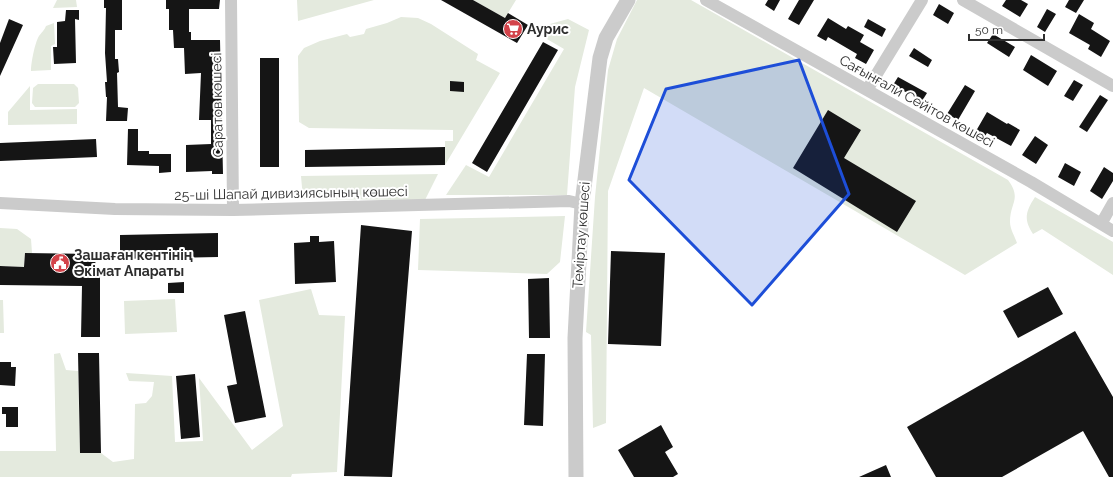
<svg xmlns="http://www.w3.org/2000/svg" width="1113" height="477" viewBox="0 0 1113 477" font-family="Raleway,sans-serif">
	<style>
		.green { fill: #e4eade; fill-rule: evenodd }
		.building { fill: #151515 }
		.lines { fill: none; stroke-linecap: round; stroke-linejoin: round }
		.minor { stroke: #cbcbcb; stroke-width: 12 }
		.tertiary { stroke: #cbcbcb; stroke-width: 15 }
		.marked { fill: #1d4ed8; fill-opacity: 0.2; stroke: #1d4ed8; stroke-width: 3; stroke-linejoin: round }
		.labels { text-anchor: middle; stroke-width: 4; stroke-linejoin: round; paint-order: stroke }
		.poi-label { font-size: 14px; font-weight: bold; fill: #2e2e2e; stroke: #fff; text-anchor: start }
		.street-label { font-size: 14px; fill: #2e2e2e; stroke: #fff }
	</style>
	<rect width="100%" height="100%" fill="#fff"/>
	<path class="green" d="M 57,0 L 76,0 L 77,7 L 53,8 Z
		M 297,0 L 374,0 L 298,21 Z
		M 473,0 L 516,0 L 505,18 Z
		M 637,0 L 691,0 L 1008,180 C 1022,199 1010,202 1010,222 C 1010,229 1015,237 1017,243 L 965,275 L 644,88 L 608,191 L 606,423 L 593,428 L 591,335 L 586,332 L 595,197 L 608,70 L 617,39 Z
		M 401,17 L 418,18 L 431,24 L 478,54 L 476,60 L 500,73 L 445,165 L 445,141 L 453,141 L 453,130 L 309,128 L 299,122 L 298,56 L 304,48 L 320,41 L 347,34 L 350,37 L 364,34 L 366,29 L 387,23 ZM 450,82 L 464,82 L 464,91 L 450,91 Z
		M 568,19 L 589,30 L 575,87 L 567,195 L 446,195 L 466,165 L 489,177 L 564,49 L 540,35 L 539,27 Z
		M 54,23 L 55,44 L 51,46 L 51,70 L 31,71 C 31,63 35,42 39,36 C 41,33 44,31 46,26 Z
		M 38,84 L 74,84 L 78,88 L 79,103 L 75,107 L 35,107 L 32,103 L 33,88 Z
		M 30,86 L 30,110 L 77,109 L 77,124 L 8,125 L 8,112 Z
		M 438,174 L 425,200 L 303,199 L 301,176 Z
		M 1035,197 L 1113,242 L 1113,275 L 1042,229 L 1033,234 C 1023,219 1026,211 1035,197 Z
		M 565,216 L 560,262 L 547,274 L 418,270 L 420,219 Z
		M 0,228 L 17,229 L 31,239 L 32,253 L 25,253 L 24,267 L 0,266 Z
		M 311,289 L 319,315 L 345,316 L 337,472 L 292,474 L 291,477 L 0,477 L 0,451 L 56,451 L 54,354 L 60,353 L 66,370 L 78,371 L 80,453 L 101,453 L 113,462 L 134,459 L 135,404 L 146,403 L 152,396 L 154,382 L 129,381 L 126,373 L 172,376 L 175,442 L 203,441 L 199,378 L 252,450 L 283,426 L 259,300 Z
		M 175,299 L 177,332 L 125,334 L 124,301 Z
		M 0,300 L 3,300 L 4,333 L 0,333 Z"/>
	<path class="building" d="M 104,0 L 122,0 L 122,30 L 115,30 L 115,59 L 118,59 L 119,72 L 117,73 L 118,107 L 128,108 L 127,121 L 106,121 L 107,97 L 106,97 L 105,82 L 107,82 L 105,53 L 106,8 L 104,8 Z
		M 166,0 L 220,0 L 219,9 L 189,9 L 189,32 L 191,32 L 191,40 L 220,40 L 223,174 L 212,174 L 212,171 L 186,172 L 186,145 L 211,144 L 211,120 L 199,120 L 201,73 L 185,74 L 184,48 L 174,48 L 173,30 L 169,30 L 169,9 L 166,9 Z
		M 441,0 L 473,0 L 505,18 L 508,13 L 528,25 L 517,43 Z
		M 768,0 L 780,0 L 774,11 L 765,5 Z
		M 799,0 L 814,0 L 799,25 L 788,19 Z
		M 1006,0 L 1021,0 L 1028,4 L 1020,17 L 1002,6 Z
		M 1069,0 L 1084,0 L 1076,13 L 1065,7 Z
		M 939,4 L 954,13 L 948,24 L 933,15 Z
		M 1047,9 L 1056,14 L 1045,32 L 1037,27 Z
		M 66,10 L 79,10 L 79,20 L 75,19 L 76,63 L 54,64 L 53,47 L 57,47 L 57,22 L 65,21 Z
		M 1079,14 L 1094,23 L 1091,29 L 1110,41 L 1101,57 L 1088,49 L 1090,45 L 1069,33 Z
		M 828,18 L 846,29 L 848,26 L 864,35 L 860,42 L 874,50 L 866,64 L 855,58 L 857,54 L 828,37 L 826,41 L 817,36 Z
		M 9,19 L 23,25 L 0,76 L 0,43 Z
		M 868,19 L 886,29 L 882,37 L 864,27 Z
		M 993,34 L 1015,47 L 1009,57 L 987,43 Z
		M 543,42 L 558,50 L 487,172 L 472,163 Z
		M 914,48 L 932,60 L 928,67 L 909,56 Z
		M 1031,55 L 1057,71 L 1048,86 L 1023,70 Z
		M 260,58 L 279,58 L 279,167 L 260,167 Z
		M 898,77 L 927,93 L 922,101 L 893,85 Z
		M 1074,80 L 1083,85 L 1073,101 L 1064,96 Z
		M 450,81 L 464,82 L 464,92 L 450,91 Z
		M 965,85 L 975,91 L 958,120 L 947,114 Z
		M 1100,95 L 1108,100 L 1087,132 L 1079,127 Z
		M 828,110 L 861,130 L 844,158 L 916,201 L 897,232 L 793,168 Z
		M 987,112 L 1007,124 L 1008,123 L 1020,130 L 1011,146 L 987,133 L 985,136 L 976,131 Z
		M 128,129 L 138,129 L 138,151 L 149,151 L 149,154 L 171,154 L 171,172 L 159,173 L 159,166 L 127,165 Z
		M 1035,136 L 1048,145 L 1036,164 L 1022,155 Z
		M 96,139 L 97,157 L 0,161 L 0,143 Z
		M 445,147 L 445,165 L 305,167 L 305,150 Z
		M 1065,163 L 1081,172 L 1074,186 L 1058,177 Z
		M 1104,167 L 1113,173 L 1113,181 L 1102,199 L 1090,191 Z
		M 361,225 L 412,231 L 392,477 L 344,476 Z
		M 218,233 L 218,257 L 120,259 L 120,235 Z
		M 310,236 L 319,236 L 319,242 L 334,241 L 336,282 L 295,284 L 294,243 L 310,242 Z
		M 611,251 L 665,253 L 661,346 L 608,344 Z
		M 25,253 L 96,254 L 95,268 L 100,268 L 100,337 L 81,337 L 82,286 L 0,285 L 0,266 L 24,267 Z
		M 549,278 L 550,338 L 529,338 L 528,279 Z
		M 184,282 L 184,293 L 168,293 L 168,283 Z
		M 1048,287 L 1063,314 L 1018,338 L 1003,311 Z
		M 245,311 L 266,417 L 235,423 L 227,386 L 237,384 L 224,315 Z
		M 1075,331 L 1113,397 L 1113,477 L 1109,477 L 1083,431 L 1002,477 L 936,477 L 907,427 Z
		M 78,353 L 99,353 L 101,453 L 80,453 Z
		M 527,354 L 545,354 L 543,426 L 524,425 Z
		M 0,362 L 11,362 L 11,367 L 16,367 L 15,386 L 0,385 Z
		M 195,374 L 200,437 L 181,439 L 176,376 Z
		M 2,407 L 18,407 L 18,427 L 6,427 L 6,414 L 2,414 Z
		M 661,425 L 673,447 L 665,452 L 678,474 L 673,477 L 634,477 L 618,450 Z
		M 886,465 L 891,477 L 859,477 Z"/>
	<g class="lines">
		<path class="minor" d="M 231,0 L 233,210
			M 706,0 L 1031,182 L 1113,231
			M 963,0 L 1113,86
			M 867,90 L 922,0
			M 0,203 L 115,209 L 233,210 L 569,201 L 582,204
			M 1101,224 L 1113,203"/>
		<path class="tertiary" d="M 576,477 L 575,338 L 582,204 L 600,58 L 606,38 L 628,0"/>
	</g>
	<path class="marked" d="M 799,60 L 849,194 L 752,305 L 629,180 L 666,89 Z"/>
	<defs>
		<g id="supermarket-disc" transform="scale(1)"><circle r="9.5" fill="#d3434a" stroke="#fff"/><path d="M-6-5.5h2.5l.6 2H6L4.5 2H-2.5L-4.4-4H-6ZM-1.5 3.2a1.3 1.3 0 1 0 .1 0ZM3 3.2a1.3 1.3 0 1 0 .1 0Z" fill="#fff"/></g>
		<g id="civic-disc" transform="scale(1)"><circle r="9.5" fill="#d3434a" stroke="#fff"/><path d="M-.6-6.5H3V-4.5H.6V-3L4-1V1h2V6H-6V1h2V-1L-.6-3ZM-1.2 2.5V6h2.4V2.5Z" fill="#fff"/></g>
	</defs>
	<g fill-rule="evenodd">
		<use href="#supermarket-disc" x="513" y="29"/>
		<use href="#civic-disc" x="60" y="263"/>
	</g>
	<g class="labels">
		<g class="poi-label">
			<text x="527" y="34">Аурис</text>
			<text x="74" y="260">Зашаған кентінің<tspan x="74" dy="16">Әкімат Апараты</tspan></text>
		</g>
		<g class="street-label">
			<text transform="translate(917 101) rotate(29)" y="5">Сағынғали Сейітов көшесі</text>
			<text transform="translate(217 105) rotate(-91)" y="5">Саратов көшесі</text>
			<text transform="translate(291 193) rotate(-1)" y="5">25-ші Шапай дивизиясының көшесі</text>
			<text transform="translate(581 235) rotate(-86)" y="5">Теміртау көшесі</text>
		</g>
	</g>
	<path d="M969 34v6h75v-6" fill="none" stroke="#2e2e2e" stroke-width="2"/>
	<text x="975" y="34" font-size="12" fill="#2e2e2e" stroke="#ffffff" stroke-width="3" paint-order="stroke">50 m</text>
</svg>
